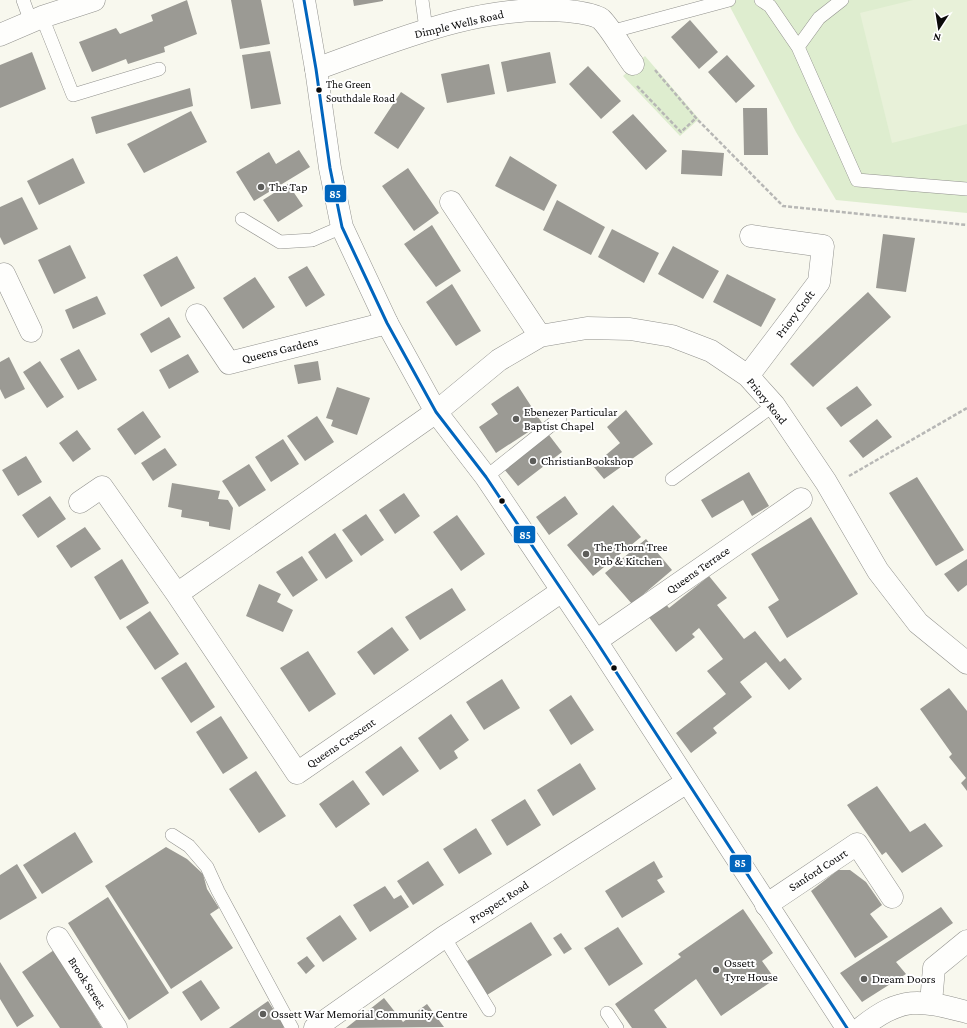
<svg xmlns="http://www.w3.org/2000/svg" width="967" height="1028" viewBox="0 0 967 1028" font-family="'Crimson Pro',serif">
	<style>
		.green { fill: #deedcf }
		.pitch { fill: #e8f1d9 }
		.building { fill: #9b9a94 }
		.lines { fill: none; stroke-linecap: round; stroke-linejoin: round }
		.service-casing { stroke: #91918d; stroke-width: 14 }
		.minor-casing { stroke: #91918d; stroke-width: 23 }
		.tertiary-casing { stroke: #91918d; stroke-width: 23 }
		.path { stroke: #b7b7b5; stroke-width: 2.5; stroke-dasharray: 4 2; stroke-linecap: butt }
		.service { stroke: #fefefc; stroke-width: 13 }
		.minor { stroke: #fefefc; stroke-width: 22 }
		.tertiary { stroke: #fefefc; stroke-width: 22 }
		.bus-1-casing { stroke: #fff; stroke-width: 6 }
		.bus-1 { stroke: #0065bd; stroke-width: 3 }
		.bus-dot { fill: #0a0a0a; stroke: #fff; stroke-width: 1.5 }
		.poi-dot { fill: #5d5d5a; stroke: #fff; stroke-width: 1.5 }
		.labels { text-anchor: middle; stroke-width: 4; stroke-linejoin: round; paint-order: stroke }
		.bus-label { font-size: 11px; fill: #0a0a0a; stroke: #fff; text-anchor: start }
		.street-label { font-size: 12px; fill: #0a0a0a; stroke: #fff }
		.poi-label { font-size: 12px; fill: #0a0a0a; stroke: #fff; text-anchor: start }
		.line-badge { stroke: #fff; stroke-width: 1.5 }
		.badge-label { font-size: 11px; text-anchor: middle; font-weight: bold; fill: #fff }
	</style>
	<rect width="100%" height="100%" fill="#f8f8ee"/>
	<path class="green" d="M 722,0 L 967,0 L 967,213 L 836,200 L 796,132 L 729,5 Z
		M 645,56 L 699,119 L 680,136 L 623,76 Z"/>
	<path class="pitch" d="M 913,0 L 967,0 L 967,124 L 892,143 L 860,13 Z"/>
	<path class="building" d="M 187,0 L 197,34 L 164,47 L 165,52 L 128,64 L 126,59 L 92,72 L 79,42 L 116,28 L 120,34 L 153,21 L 151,15 Z
		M 231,0 L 261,0 L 270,44 L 240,49 Z
		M 353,0 L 383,0 L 383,1 L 354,6 Z
		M 690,20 L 718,52 L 699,69 L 671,37 Z
		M 270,51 L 281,104 L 251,109 L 242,55 Z
		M 32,52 L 46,89 L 0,108 L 0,65 Z
		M 550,52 L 556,83 L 507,92 L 501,62 Z
		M 727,55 L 755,86 L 736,103 L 708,72 Z
		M 489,64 L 495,94 L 447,103 L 441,74 Z
		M 588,66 L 621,101 L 601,119 L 569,84 Z
		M 190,88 L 193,106 L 96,134 L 91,117 Z
		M 401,92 L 425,108 L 398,149 L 374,133 Z
		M 743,108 L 767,108 L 768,155 L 744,155 Z
		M 191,111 L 207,142 L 144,173 L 127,144 Z
		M 633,114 L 667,151 L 646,170 L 612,132 Z
		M 299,150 L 310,167 L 254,201 L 236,172 L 269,152 L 276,164 Z
		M 682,150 L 724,153 L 722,176 L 681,174 Z
		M 510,156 L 557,185 L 544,211 L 495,186 Z
		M 73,158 L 85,183 L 39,205 L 27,181 Z
		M 408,168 L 439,213 L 414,231 L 382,186 Z
		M 288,184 L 303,206 L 278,222 L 263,200 Z
		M 22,197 L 38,229 L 4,245 L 0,237 L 0,207 Z
		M 557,200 L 605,227 L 591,255 L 543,230 Z
		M 432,225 L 461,271 L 436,287 L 404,244 Z
		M 612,229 L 659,253 L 644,283 L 598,257 Z
		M 883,234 L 915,238 L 906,292 L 876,288 Z
		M 70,245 L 86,278 L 54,294 L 38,260 Z
		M 673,246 L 719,271 L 703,299 L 658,274 Z
		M 177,256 L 195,288 L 161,307 L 143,275 Z
		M 307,266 L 325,295 L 306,307 L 288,277 Z
		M 727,274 L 776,299 L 761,327 L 713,302 Z
		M 255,277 L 275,307 L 243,329 L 223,298 Z
		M 452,284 L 481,331 L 456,346 L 426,302 Z
		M 868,292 L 891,317 L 813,387 L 790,364 Z
		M 97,296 L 106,314 L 73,329 L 65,310 Z
		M 169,317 L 181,337 L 151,353 L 140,334 Z
		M 79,349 L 97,380 L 78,390 L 60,359 Z
		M 188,354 L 199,372 L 169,389 L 159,370 Z
		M 9,357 L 25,389 L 5,399 L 0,389 L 0,362 Z
		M 40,361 L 64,397 L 47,408 L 23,372 Z
		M 318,361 L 321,380 L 298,384 L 294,365 Z
		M 518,386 L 542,423 L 496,453 L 479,427 L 498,414 L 491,404 Z
		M 857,386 L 872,405 L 841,427 L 826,408 Z
		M 337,387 L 370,398 L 357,435 L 331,426 L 333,420 L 326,418 Z
		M 626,410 L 653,444 L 604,479 L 593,466 L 620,443 L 607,427 Z
		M 143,411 L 161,437 L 135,455 L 117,429 Z
		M 317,416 L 334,442 L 305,461 L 287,436 Z
		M 877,419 L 892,437 L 863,458 L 849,441 Z
		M 77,430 L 91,449 L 73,462 L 59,443 Z
		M 549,435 L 562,452 L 518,486 L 504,469 Z
		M 283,439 L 299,464 L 271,482 L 255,457 Z
		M 165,448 L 177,465 L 153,481 L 141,463 Z
		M 26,456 L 42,482 L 18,496 L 2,470 Z
		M 249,464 L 266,490 L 239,507 L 222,481 Z
		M 749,472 L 769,506 L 752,516 L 743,500 L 712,518 L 701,500 Z
		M 917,477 L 964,550 L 936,566 L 889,493 Z
		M 172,483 L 220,491 L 218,499 L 228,500 L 233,508 L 230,530 L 209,526 L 209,522 L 181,517 L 182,510 L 168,507 Z
		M 404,493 L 420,516 L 395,534 L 379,510 Z
		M 50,496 L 66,519 L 38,538 L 22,515 Z
		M 565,496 L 578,514 L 549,535 L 536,517 Z
		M 613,505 L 641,537 L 593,576 L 567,545 Z
		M 366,514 L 384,540 L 361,556 L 342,530 Z
		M 457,515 L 485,554 L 461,571 L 433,532 Z
		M 811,517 L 858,594 L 787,638 L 768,607 L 779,600 L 751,554 Z
		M 85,527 L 101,549 L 71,568 L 56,546 Z
		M 335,533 L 353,561 L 326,579 L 308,552 Z
		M 646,539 L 672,570 L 632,604 L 605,573 Z
		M 302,556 L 318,580 L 293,597 L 276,572 Z
		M 122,559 L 149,603 L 120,620 L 94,577 Z
		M 967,559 L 967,585 L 958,592 L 944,574 Z
		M 709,576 L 727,598 L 717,605 L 744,639 L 755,631 L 780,662 L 785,658 L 802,679 L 789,690 L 766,662 L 740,682 L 752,697 L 713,728 L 717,733 L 691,753 L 676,733 L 726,694 L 707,671 L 723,659 L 699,628 L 692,634 L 695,637 L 676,652 L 648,616 L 665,603 L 669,608 Z
		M 259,584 L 281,594 L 277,602 L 293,610 L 283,632 L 246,616 Z
		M 452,588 L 466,610 L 420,640 L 405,617 Z
		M 150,611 L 179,654 L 155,670 L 126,627 Z
		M 392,627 L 409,650 L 374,675 L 357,652 Z
		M 308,651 L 336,694 L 309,712 L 280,668 Z
		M 186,662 L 215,707 L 191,723 L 161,678 Z
		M 502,679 L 520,708 L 484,730 L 466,702 Z
		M 949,688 L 967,711 L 967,791 L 961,783 L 966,778 L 949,757 L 952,754 L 920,709 Z
		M 571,695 L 594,730 L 571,745 L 549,710 Z
		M 451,714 L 469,740 L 454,751 L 458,758 L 440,770 L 418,738 Z
		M 221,716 L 248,758 L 223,774 L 196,732 Z
		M 401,746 L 419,771 L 383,796 L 365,772 Z
		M 580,763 L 596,789 L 553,816 L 537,790 Z
		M 256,771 L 286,816 L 259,833 L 229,789 Z
		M 353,780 L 370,804 L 336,828 L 319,804 Z
		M 877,786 L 910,832 L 925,823 L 943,846 L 902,873 L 886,852 L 882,855 L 847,805 Z
		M 525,799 L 541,825 L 507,846 L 491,820 Z
		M 476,828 L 492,854 L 459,874 L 443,849 Z
		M 75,832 L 93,862 L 42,894 L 23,865 Z
		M 166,847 L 187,859 L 203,874 L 207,889 L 219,908 L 210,914 L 233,948 L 171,989 L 105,886 Z
		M 428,861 L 444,885 L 413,905 L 397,881 Z
		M 654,861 L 663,877 L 657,880 L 665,892 L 622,918 L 605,891 Z
		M 17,864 L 37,898 L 0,920 L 0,875 Z
		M 838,870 L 850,870 L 866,882 L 882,905 L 870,914 L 888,937 L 855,958 L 811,891 Z
		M 385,886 L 394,899 L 401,895 L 409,907 L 370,932 L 353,905 Z
		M 108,897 L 169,993 L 129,1020 L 68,923 Z
		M 941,907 L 953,923 L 896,962 L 906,974 L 862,1002 L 840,973 Z
		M 743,909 L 773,953 L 762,961 L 775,979 L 721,1016 L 696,979 L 654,1010 L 667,1028 L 632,1028 L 615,1004 L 681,957 L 678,954 Z
		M 340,915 L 357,939 L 323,962 L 306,938 Z
		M 531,922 L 552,955 L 487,995 L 467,961 Z
		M 618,927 L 643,964 L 609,986 L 584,948 Z
		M 561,933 L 572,949 L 564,954 L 553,938 Z
		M 54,950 L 102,1028 L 60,1028 L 22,972 Z
		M 307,956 L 315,966 L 306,974 L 297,963 Z
		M 0,962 L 34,1016 L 17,1027 L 0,999 Z
		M 201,980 L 220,1008 L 201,1021 L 182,992 Z
		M 384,998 L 403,1022 L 427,1004 L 444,1027 L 346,1028 Z
		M 268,1001 L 285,1027 L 283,1028 L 229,1028 Z"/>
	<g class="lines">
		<g class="service-casing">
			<path id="service" d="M 23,0 L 31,22
				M 422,0 L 426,29
				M 761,0 L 770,6 L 798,47 L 857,180 L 967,189
				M 42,17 L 73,95 L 159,69
				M 610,32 L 729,0
				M 798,47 L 819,18 L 842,0
				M 242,219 L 280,242 L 312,240 L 342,227
				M 486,477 L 560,418
				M 672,479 L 774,405
				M 172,835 L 189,846 L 207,867 L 218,891 L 292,1028
				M 444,937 L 489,1010
				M 607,1013 L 617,1028"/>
		</g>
		<g class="minor-casing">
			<path id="minor" d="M 316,69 C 397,40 481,3 568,11 C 577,12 594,14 601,19 C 612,30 623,51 633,64
				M 451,202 L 540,336
				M 4,274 L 31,331
				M 197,315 L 229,363 L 387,323
				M 748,376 L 819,282 L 823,246 L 751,236
				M 80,502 L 102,487 L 177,594 L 297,773 L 562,591
				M 177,594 L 436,412 L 499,360 L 540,336 L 587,328 L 630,329 L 672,336 L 711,351 L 748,376 L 774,405 L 826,482 L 878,571 L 918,623 L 967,663
				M 596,641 L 801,499
				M 766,905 L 857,844 L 892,897
				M 58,938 L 116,1028
				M 931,1003 L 934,968 L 967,941
				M 861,1028 C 902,995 920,1000 967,1012"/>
		</g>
		<g class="tertiary-casing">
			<path id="tertiary" d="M 304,0 L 316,69 L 330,168 L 342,227 L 387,323 L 436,412 L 486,477 L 596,641 L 847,1028
				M 0,35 L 42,17 L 94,0
				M 315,1028 L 444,937 L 687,782"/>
		</g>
		<path class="path" d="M 655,70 L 696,118 L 783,206 L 967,225
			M 637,86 L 681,132 L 696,118
			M 849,476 L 967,408"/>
		<use href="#service" class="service"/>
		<use href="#minor" class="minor"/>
		<use href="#tertiary" class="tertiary"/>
		<g class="bus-1-casing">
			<path id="bus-1" d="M 304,0 L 316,69 L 330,168 L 342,227 L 387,323 L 436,412 L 486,477 L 596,641 L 847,1028"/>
		</g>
		<use href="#bus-1" class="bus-1"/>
	</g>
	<g class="bus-dot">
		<circle cx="319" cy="90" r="3.5"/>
		<circle cx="502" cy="501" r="3.5"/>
		<circle cx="614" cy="668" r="3.5"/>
	</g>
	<g class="poi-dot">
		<circle cx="261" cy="187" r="4"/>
		<circle cx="516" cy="419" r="4"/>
		<circle cx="533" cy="461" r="4"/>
		<circle cx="586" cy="554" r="4"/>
		<circle cx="716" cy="970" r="4"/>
		<circle cx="864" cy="979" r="4"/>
		<circle cx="263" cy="1014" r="4"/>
	</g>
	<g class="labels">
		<g class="bus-label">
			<text x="326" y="88">The Green<tspan x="326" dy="14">Southdale Road</tspan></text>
		</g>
		<g class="street-label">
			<text transform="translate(459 24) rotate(-13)" y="4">Dimple Wells Road</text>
			<text transform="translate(795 314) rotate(-53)" y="4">Priory Croft</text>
			<text transform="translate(280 350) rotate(-14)" y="4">Queens Gardens</text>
			<text transform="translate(767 401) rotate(51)" y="4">Priory Road</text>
			<text transform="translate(698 570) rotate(-35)" y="4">Queens Terrace</text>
			<text transform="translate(341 743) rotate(-34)" y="4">Queens Crescent</text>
			<text transform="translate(818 870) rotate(-33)" y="4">Sanford Court</text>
			<text transform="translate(499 902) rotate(-33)" y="4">Prospect Road</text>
			<text transform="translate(87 983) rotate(57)" y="4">Brook Street</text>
		</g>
		<g class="poi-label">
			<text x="269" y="191">The Tap</text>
			<text x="524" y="416">Ebenezer Particular<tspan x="524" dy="14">Baptist Chapel</tspan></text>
			<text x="541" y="465">ChristianBookshop</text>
			<text x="594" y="551">The Thorn Tree<tspan x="594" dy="14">Pub &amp; Kitchen</tspan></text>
			<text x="724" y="967">Ossett<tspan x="724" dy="14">Tyre House</tspan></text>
			<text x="872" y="983">Dream Doors</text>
			<text x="271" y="1018">Ossett War Memorial Community Centre</text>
		</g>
	</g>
	<g class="line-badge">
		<rect x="324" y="184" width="23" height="19" rx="4" fill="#0065bd"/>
		<rect x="513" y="525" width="23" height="19" rx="4" fill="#0065bd"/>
		<rect x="729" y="854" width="23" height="19" rx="4" fill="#0065bd"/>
	</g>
	<g class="badge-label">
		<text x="335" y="198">85</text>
		<text x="525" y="539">85</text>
		<text x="740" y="867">85</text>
	</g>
	<g transform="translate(939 28) rotate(192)" stroke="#ffffff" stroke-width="3" paint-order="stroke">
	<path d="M0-3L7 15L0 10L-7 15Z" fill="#0a0a0a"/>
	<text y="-6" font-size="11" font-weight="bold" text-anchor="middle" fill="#0a0a0a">N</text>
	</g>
</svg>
